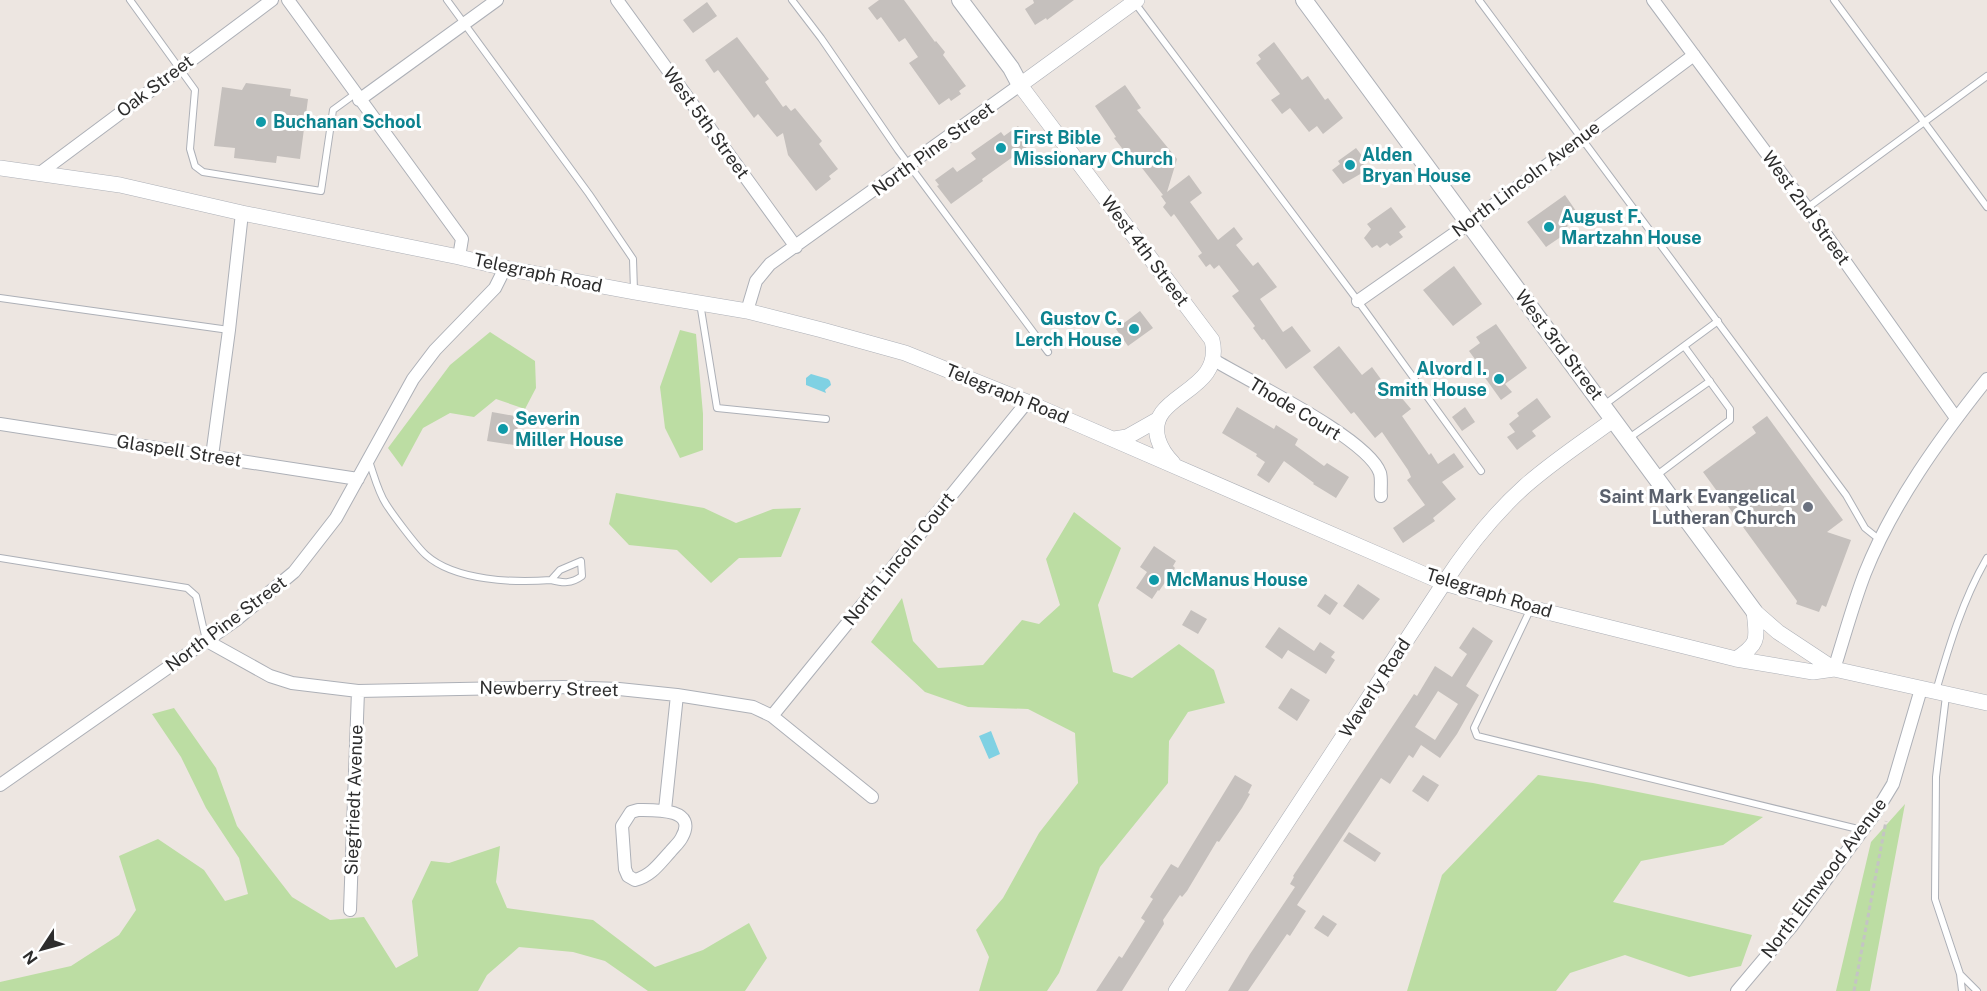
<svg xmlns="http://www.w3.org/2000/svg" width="1987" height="991" viewBox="0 0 1987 991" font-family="'Public Sans',sans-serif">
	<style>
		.green { fill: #bcdda3 }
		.water { fill: #7fd1e3 }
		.building { fill: #c5c0bd; fill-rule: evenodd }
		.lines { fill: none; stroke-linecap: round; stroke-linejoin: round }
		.service-casing { stroke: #adb0b7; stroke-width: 8 }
		.minor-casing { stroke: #adb0b7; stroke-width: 14 }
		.tertiary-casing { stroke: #adb0b7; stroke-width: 16 }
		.secondary-casing { stroke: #adb0b7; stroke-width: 18 }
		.path { stroke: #c4c4c4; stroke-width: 3; stroke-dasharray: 4.5 3; stroke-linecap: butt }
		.service { stroke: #fff; stroke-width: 6 }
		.minor { stroke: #fff; stroke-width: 12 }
		.tertiary { stroke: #fff; stroke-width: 15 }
		.secondary { stroke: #fff; stroke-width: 16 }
		.culture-dot { fill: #0f9aa8; stroke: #fff; stroke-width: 2 }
		.worship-dot { fill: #6b7280; stroke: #fff; stroke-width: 2 }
		.labels { text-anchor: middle; stroke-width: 6; stroke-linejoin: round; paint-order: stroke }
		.street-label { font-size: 18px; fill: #2d2d2d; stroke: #fff }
		.culture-label { font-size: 18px; font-weight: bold; fill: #0d838f; stroke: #fff; text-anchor: start }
		.worship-label { font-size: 18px; font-weight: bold; fill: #5b616d; stroke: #fff; text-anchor: end }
	</style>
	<rect width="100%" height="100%" fill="#ede6e1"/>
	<path class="green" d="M 680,330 L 696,334 L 703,414 L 703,450 L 680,458 L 665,428 L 660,387 Z
		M 490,332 L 535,361 L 536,388 L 525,409 L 496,399 L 474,417 L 450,413 L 423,428 L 402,467 L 388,448 L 450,365 Z
		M 616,493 L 704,508 L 736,523 L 773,509 L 801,508 L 781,557 L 739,558 L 711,583 L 677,550 L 629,545 L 609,524 Z
		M 1074,512 L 1121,548 L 1098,605 L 1113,672 L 1132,678 L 1179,644 L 1214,670 L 1225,703 L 1188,712 L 1169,741 L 1168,783 L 1100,867 L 1059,973 L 1047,991 L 979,991 L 989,957 L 976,930 L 1003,898 L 1039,833 L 1078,783 L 1075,733 L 1028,709 L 968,707 L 925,692 L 871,642 L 902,598 L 913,641 L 938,668 L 983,665 L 1022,620 L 1039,624 L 1060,605 L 1046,559 Z
		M 174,708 L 216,768 L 237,826 L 292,897 L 330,920 L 364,917 L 396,968 L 418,956 L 412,901 L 431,861 L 449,863 L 500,846 L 496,882 L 507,908 L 593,920 L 655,967 L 703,950 L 749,923 L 767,958 L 745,991 L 648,991 L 605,961 L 573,952 L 519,947 L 487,975 L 478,991 L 0,991 L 0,982 L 71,966 L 119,935 L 136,910 L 119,856 L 158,839 L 204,870 L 225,901 L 248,894 L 239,858 L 206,808 L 181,757 L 152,714 Z
		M 1538,775 L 1593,783 L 1763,817 L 1723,845 L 1641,861 L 1613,902 L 1752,935 L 1741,966 L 1689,977 L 1625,955 L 1570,973 L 1556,991 L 1407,991 L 1442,875 Z
		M 1905,804 L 1870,991 L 1836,991 L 1871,842 Z"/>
	<path class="water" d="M 811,374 L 828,379 L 830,381 L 831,385 L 825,390 L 826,393 L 806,385 L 806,378 Z
		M 991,731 L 1000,754 L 989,759 L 979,736 Z"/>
	<path class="building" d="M 879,0 L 904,0 L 935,42 L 936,41 L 945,52 L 943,55 L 966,86 L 959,91 L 961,94 L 951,101 L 949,98 L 939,105 L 909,63 L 918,57 L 905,38 L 899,42 L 881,17 L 877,20 L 868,8 Z
		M 1033,0 L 1074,0 L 1047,20 L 1046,18 L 1035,25 L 1025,9 L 1034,3 Z
		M 707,2 L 717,16 L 693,33 L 683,20 Z
		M 737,37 L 769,79 L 765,82 L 783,107 L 786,105 L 791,111 L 795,108 L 822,141 L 819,144 L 838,169 L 829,176 L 831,179 L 816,191 L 788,155 L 783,133 L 777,137 L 758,114 L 754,118 L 718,70 L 714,73 L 705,60 Z
		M 1274,42 L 1302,80 L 1308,76 L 1325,100 L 1328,98 L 1343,118 L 1323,134 L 1317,126 L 1309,132 L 1290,108 L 1282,114 L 1271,100 L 1280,94 L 1256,63 L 1261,59 L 1258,55 Z
		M 246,83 L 291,89 L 290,96 L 308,99 L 300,159 L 277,156 L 276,163 L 234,158 L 235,148 L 214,146 L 222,87 L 242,90 Z
		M 1125,85 L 1141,108 L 1137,110 L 1177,159 L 1167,192 L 1189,175 L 1202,193 L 1190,202 L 1218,240 L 1234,227 L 1243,239 L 1236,245 L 1253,266 L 1258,262 L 1277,287 L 1260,299 L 1283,332 L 1292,326 L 1311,351 L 1286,369 L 1264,339 L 1262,340 L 1253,328 L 1255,326 L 1232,296 L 1239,291 L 1219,265 L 1214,269 L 1210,264 L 1206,267 L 1198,256 L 1202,253 L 1174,214 L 1171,217 L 1163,207 L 1166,203 L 1161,196 L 1163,195 L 1135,159 L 1132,161 L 1114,138 L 1116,137 L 1095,106 Z
		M 1018,126 L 1031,144 L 982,179 L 983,181 L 951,204 L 937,186 L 939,185 L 935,180 L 953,167 L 957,172 L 976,159 L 971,153 L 1001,132 L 1004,136 Z
		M 1356,148 L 1367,162 L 1360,167 L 1362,173 L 1343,184 L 1332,170 L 1340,164 L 1338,161 Z
		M 1565,195 L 1576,211 L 1563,220 L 1568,226 L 1565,228 L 1568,232 L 1546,247 L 1527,222 Z
		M 1391,207 L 1406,227 L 1399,232 L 1403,237 L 1390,246 L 1387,243 L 1380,248 L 1377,245 L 1372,248 L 1364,238 L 1371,229 L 1367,224 Z
		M 1454,266 L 1482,304 L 1453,326 L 1423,290 Z
		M 1140,311 L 1153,328 L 1128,346 L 1116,329 Z
		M 1496,324 L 1527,368 L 1505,384 L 1512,392 L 1501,400 L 1483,375 L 1485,373 L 1469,351 L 1480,343 L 1476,337 Z
		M 1339,346 L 1362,375 L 1372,367 L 1391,393 L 1395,390 L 1411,409 L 1402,416 L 1429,455 L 1431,453 L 1438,464 L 1454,453 L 1464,467 L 1442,482 L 1456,499 L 1433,518 L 1435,521 L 1403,543 L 1393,528 L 1425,505 L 1407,480 L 1411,477 L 1408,470 L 1382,432 L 1375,438 L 1354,412 L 1351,414 L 1313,367 Z
		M 1537,398 L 1551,417 L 1532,431 L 1536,436 L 1517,450 L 1507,437 L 1515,432 L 1509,424 L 1519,416 L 1517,413 Z
		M 1237,407 L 1274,429 L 1276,425 L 1298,439 L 1295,445 L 1324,466 L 1327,463 L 1349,477 L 1336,498 L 1313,484 L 1314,483 L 1284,461 L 1269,483 L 1257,475 L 1265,462 L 1256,456 L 1257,454 L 1222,433 Z
		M 1465,407 L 1475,422 L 1462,431 L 1452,417 Z
		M 492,412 L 520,417 L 514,445 L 487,441 Z
		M 1767,416 L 1843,520 L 1827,532 L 1851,540 L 1826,607 L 1822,605 L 1819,612 L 1796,604 L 1797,601 L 1703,472 L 1756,433 L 1752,427 Z
		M 1154,546 L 1176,561 L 1173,566 L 1175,568 L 1159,591 L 1158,590 L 1152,599 L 1136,588 L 1147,572 L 1140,567 Z
		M 1358,584 L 1380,599 L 1363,620 L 1343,606 Z
		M 1325,594 L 1338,603 L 1330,615 L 1317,606 Z
		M 1191,610 L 1207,619 L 1198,634 L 1182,625 Z
		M 1279,627 L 1314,651 L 1320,642 L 1335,652 L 1331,657 L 1335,660 L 1326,674 L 1288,650 L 1282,659 L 1265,647 Z
		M 1473,627 L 1493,641 L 1466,686 L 1479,695 L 1457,734 L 1440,758 L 1421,745 L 1413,758 L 1409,755 L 1390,784 L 1381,778 L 1297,905 L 1306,911 L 1290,936 L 1287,934 L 1248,991 L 1228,991 L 1250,954 L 1295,887 L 1290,884 L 1294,877 L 1293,876 L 1414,694 L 1417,696 L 1435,666 L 1452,677 L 1467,654 L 1459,648 ZM 1438,691 L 1458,704 L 1435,740 L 1415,727 Z
		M 1291,688 L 1310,700 L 1297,721 L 1278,708 Z
		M 1235,775 L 1252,785 L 1248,793 L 1250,794 L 1242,808 L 1219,842 L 1217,841 L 1187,891 L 1182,897 L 1180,895 L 1163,920 L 1164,924 L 1122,991 L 1096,991 L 1119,956 L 1122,958 L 1145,921 L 1141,918 L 1153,899 L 1150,897 L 1171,864 L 1178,868 Z
		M 1423,775 L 1439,785 L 1428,802 L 1412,791 Z
		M 1349,832 L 1381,853 L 1375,862 L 1343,841 Z
		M 1323,915 L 1337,924 L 1328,937 L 1314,928 Z"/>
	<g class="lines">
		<g class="service-casing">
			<path id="service" d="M 130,0 L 195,90 L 190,149 L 195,166 L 203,172 L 321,191 L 333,110 L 355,94
				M 447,0 L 589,194 L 633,259 L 634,291
				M 792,0 L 821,38 L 898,150 L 1048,352
				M 1479,0 L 1846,495 L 1865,528 L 1880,540
				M 1834,0 L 1987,207
				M 1135,3 L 1358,301 L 1481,471
				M 1807,208 L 1987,76
				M 0,298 L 229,330
				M 700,303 L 717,408 L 826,419
				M 1604,405 L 1684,346
				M 1629,438 L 1710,381
				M 369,461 C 374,475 378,492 386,504 C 393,515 417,547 426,555 C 455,581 515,583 551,580
				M 1657,475 L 1730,420 L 1730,409 L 1684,346 L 1718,321
				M 0,558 L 187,588 L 196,596 L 206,640
				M 581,561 L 582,576 C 571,584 563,583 551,580 L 560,570 Z
				M 1531,608 L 1474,728 L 1477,736 L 1862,830
				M 1936,691 C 1949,646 1963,599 1987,558
				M 1946,696 L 1936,777 L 1935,899 L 1960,974
				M 1962,991 L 1960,974 L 1977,991"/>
		</g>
		<g class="minor-casing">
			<path id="minor" d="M 288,0 L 462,239 L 459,257
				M 617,0 L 796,247
				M 1653,0 L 1807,208 L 1956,418
				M 359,100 L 497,0
				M 40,173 L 272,0
				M 1358,301 L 1468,224 L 1694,55
				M 747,311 L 756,281 L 770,264 L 1020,85
				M 1214,360 C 1248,381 1368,438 1380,473 C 1382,480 1380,490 1381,496
				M 0,424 L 358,479
				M 212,456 L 229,330 L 242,213
				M 207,641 L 270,676 L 292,683 L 358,691 L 563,687 L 619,689 L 677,695 L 753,707 L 772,716 L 872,797
				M 1834,669 C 1844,638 1853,604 1865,573 C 1893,503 1940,438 1987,379
				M 772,716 L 1027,402
				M 0,785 L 236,620 L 294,572 L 336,518 L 413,379 L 435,350 L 495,288 L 505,268
				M 638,810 C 654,810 698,808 682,837 C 680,842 674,847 670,852 C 659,864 651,876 635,880 L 628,876 L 625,869 L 622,826 L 631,812 Z
				M 665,810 L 677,695
				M 350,910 L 358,691
				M 1737,991 L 1791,927 L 1876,812 L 1893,784 L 1921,689"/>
		</g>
		<g class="tertiary-casing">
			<path id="tertiary" d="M 1137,0 L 1020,85 L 1212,340 C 1225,394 1145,393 1158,439 C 1161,449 1166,456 1173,463
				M 0,168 L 120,185 L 242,213 L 459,257 L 505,268 L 634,292 L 747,311 L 822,330 L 905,353 L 1027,402 L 1444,583 L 1531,608 L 1736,659 L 1813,672 L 1834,669 L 1987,703
				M 1114,439 L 1127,437 L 1157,420
				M 1754,611 L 1778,632 L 1834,669
				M 1736,659 C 1760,643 1757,639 1754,611
				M 1176,991 L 1444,583 C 1467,548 1493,515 1524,487 C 1552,462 1583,442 1613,420"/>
		</g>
		<g class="secondary-casing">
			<path id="secondary" d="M 960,0 L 1011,68 L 1020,85
				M 1304,0 L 1754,611"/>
		</g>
		<path class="path" d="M 1854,991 L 1886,821"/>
		<use href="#service" class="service"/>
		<use href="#minor" class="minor"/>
		<use href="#tertiary" class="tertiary"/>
		<use href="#secondary" class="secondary"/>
	</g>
	<g class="culture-dot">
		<circle cx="261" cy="122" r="6"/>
		<circle cx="1001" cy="148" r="6"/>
		<circle cx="1350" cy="165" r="6"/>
		<circle cx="1549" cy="227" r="6"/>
		<circle cx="1134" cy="329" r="6"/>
		<circle cx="1499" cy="379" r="6"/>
		<circle cx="503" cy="429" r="6"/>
		<circle cx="1154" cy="580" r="6"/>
	</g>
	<circle class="worship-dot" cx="1808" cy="507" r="6"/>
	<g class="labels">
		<g class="street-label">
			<text transform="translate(155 86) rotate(-37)" y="6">Oak Street</text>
			<text transform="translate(706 123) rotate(54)" y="6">West 5th Street</text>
			<text transform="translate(933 149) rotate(-36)" y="6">North Pine Street</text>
			<text transform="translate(1526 179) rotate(-37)" y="6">North Lincoln Avenue</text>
			<text transform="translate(1806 208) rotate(54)" y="6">West 2nd Street</text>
			<text transform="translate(1145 251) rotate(53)" y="6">West 4th Street</text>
			<text transform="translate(538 273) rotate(12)" y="6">Telegraph Road</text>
			<text transform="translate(1559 345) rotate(53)" y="6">West 3rd Street</text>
			<text transform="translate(1007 394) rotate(22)" y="6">Telegraph Road</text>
			<text transform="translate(1295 409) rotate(31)" y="6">Thode Court</text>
			<text transform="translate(179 451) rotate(9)" y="6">Glaspell Street</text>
			<text transform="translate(899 559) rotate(-51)" y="6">North Lincoln Court</text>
			<text transform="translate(1489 593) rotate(17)" y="6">Telegraph Road</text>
			<text transform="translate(226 624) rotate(-37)" y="6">North Pine Street</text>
			<text transform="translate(1375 688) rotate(-57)" y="6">Waverly Road</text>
			<text transform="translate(549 689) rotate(1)" y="6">Newberry Street</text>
			<text transform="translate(354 800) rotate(-88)" y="6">Siegfriedt Avenue</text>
			<text transform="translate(1824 878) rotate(-53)" y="6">North Elmwood Avenue</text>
		</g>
		<g class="culture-label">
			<text x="273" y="128">Buchanan School</text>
			<text x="1013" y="144">First Bible<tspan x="1013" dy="21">Missionary Church</tspan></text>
			<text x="1362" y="161">Alden<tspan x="1362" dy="21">Bryan House</tspan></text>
			<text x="1561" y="223">August F.<tspan x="1561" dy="21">Martzahn House</tspan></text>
			<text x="1122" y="325" text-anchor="end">Gustov C.<tspan x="1122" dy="21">Lerch House</tspan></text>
			<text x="1487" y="375" text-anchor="end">Alvord I.<tspan x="1487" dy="21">Smith House</tspan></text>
			<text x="515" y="425">Severin<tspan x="515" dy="21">Miller House</tspan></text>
			<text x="1166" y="586">McManus House</text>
		</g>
		<g class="worship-label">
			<text x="1796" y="503">Saint Mark Evangelical<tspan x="1796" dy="21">Lutheran Church</tspan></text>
		</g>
	</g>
	<g transform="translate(42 949) rotate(234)" stroke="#ffffff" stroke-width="4.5" paint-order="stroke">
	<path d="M0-4.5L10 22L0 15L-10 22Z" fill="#2d2d2d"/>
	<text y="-9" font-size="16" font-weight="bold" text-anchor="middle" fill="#2d2d2d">N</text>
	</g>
</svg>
